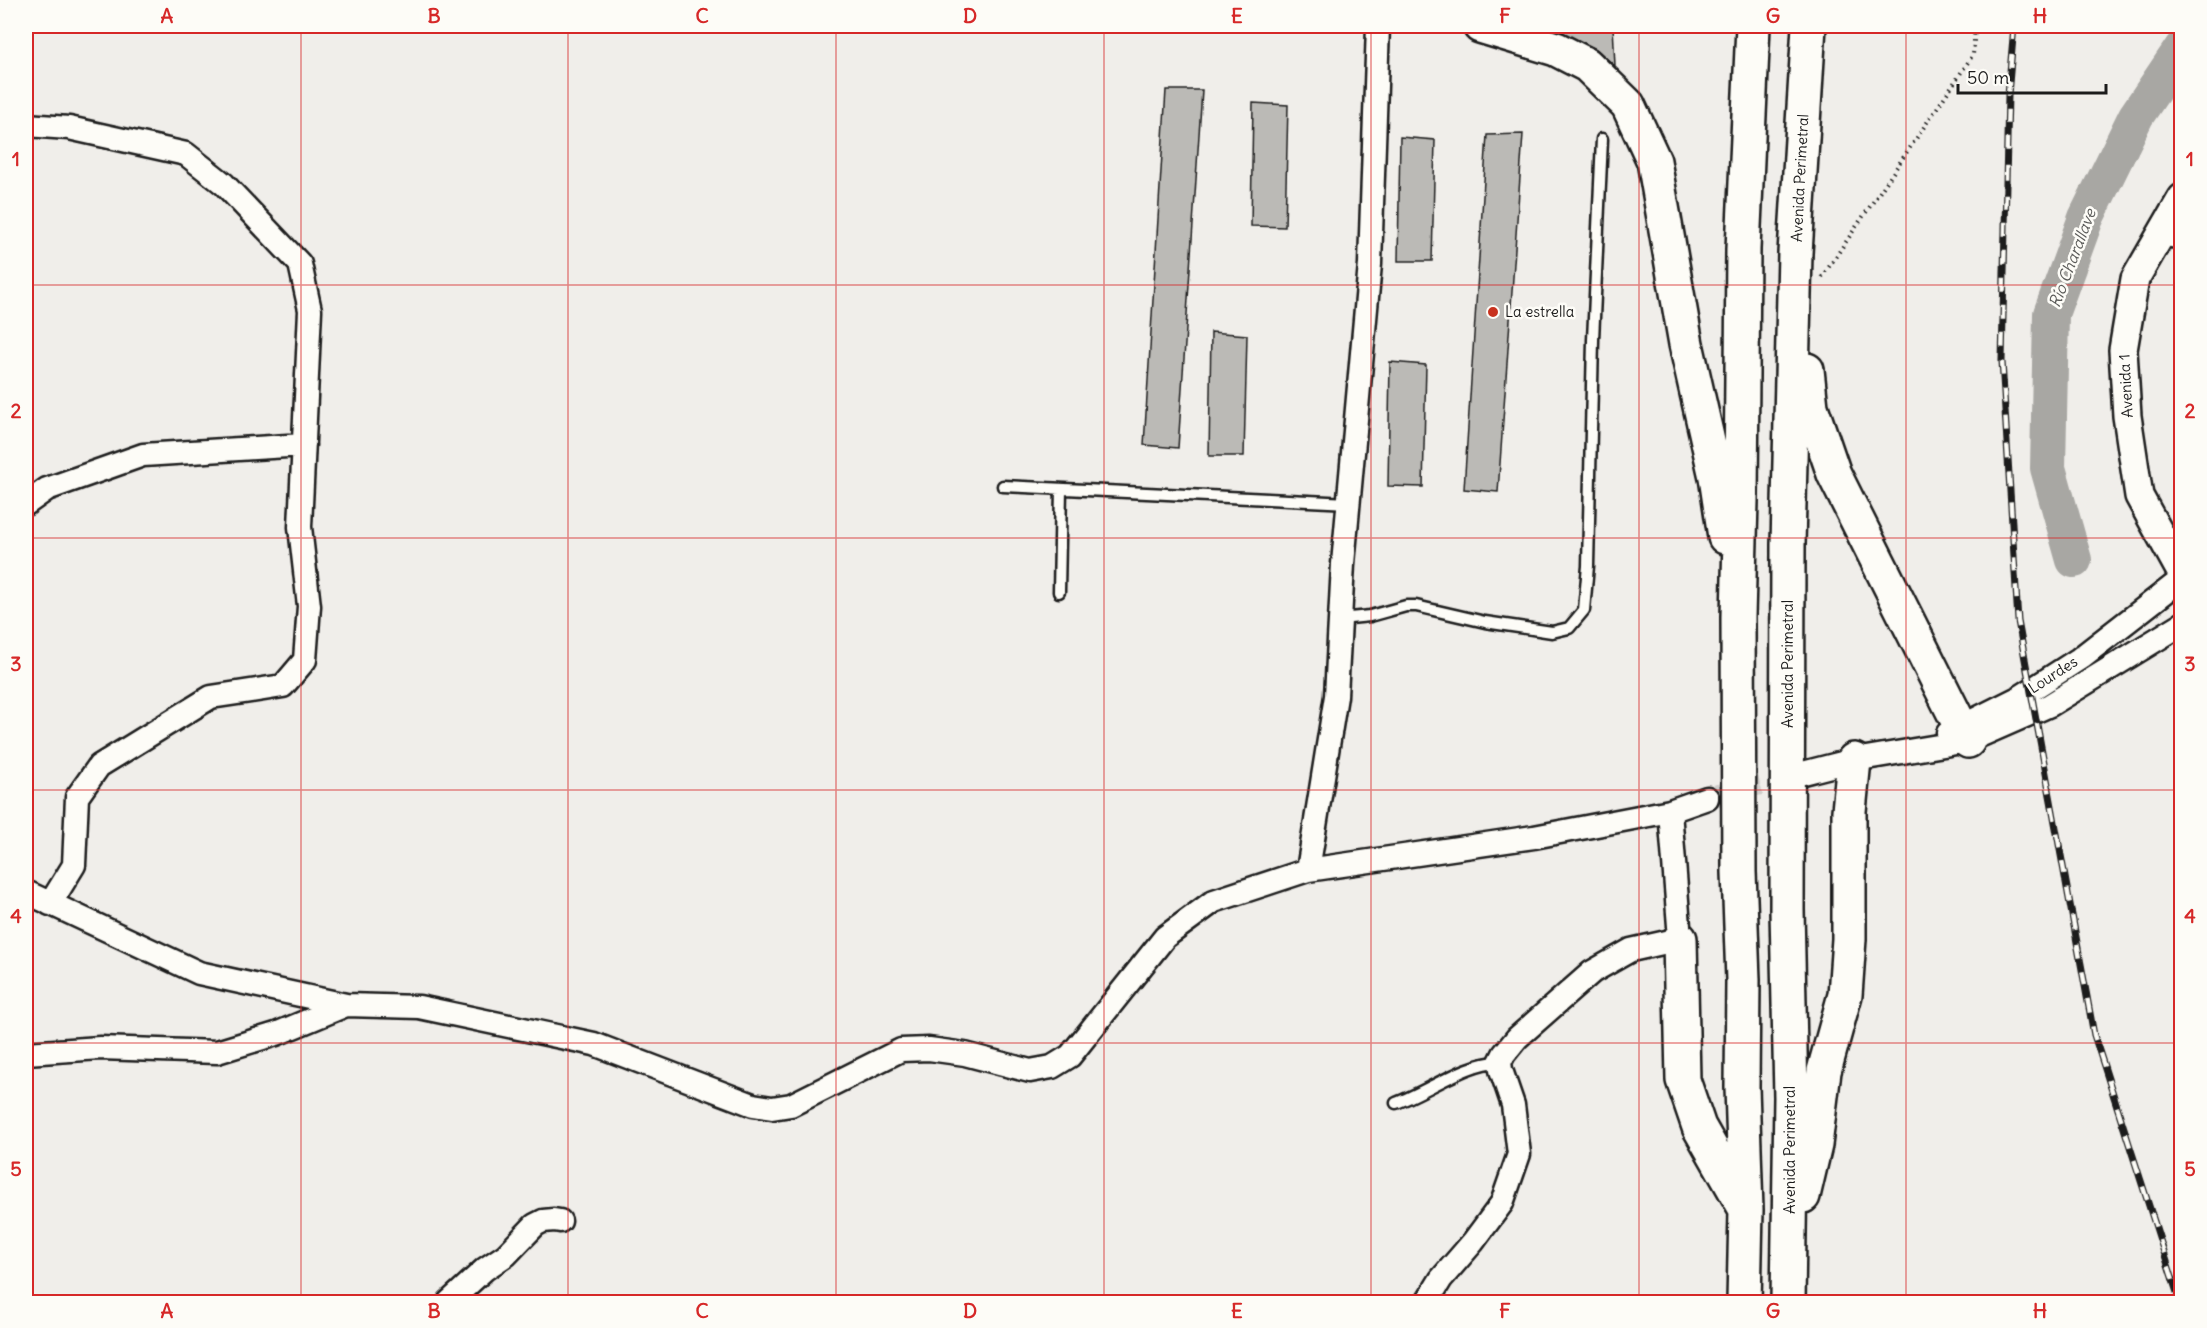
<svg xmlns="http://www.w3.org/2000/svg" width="2207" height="1328" viewBox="0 0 2207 1328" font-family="Delius,sans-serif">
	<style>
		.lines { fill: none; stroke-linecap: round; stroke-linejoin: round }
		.river { stroke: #a8a7a3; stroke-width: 36 }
		.building { fill: #bbbab6; stroke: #1c1c1c; stroke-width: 1.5 }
		.minor-tunnel { stroke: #d0cecb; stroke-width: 22; stroke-dasharray: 22 11; stroke-linecap: butt }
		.service-casing { stroke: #1c1c1c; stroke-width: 15 }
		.minor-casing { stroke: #1c1c1c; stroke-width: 27 }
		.tertiary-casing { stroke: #1c1c1c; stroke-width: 32 }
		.trunk-casing { stroke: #1c1c1c; stroke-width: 38 }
		.path { stroke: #1c1c1c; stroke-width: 4; stroke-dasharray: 1.5 4.5; stroke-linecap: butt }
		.service { stroke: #fdfcf7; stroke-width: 10 }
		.minor { stroke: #fdfcf7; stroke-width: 22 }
		.tertiary { stroke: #fdfcf7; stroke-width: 27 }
		.trunk { stroke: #fdfcf7; stroke-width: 33 }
		.rail-casing { stroke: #1c1c1c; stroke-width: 7 }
		.rail { stroke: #fdfcf7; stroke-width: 4.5; stroke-dasharray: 14; stroke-linecap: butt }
		.grid { fill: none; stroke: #d62828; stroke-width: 1.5; stroke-opacity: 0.55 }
		.poi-dot { fill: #c8321e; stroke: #fdfcf7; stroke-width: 2 }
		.labels { text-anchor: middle; stroke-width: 5; stroke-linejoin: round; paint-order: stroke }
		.street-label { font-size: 15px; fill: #1c1c1c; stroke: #fdfcf7 }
		.poi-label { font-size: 15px; fill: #1c1c1c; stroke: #fdfcf7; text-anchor: start }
		.water-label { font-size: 16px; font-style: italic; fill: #5b5b59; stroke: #fdfcf7 }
		.neatline { fill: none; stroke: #d62828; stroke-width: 2 }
		.grid-label { font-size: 20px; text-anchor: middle; font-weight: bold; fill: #d62828 }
	</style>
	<rect width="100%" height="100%" fill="#f0eeea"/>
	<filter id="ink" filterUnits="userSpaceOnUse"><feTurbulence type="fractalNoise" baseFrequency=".0167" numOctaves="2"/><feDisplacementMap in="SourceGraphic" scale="12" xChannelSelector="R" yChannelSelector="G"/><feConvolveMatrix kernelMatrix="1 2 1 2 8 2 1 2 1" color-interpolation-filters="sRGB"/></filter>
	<g filter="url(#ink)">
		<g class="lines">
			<path class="river" d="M 2074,560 L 2048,468 L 2051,314 L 2086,218 L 2136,116 L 2182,48"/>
		</g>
		<path class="building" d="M 1548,26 L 1613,26 L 1615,66 L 1596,49 Z
			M 1166,90 L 1202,90 L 1178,448 L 1144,445 Z
			M 1253,103 L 1288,105 L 1285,227 L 1251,226 Z
			M 1523,134 L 1498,492 L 1464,489 L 1487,135 Z
			M 1400,137 L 1435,140 L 1432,261 L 1398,261 Z
			M 1211,332 L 1247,335 L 1244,456 L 1209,456 Z
			M 1390,362 L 1426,365 L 1423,487 L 1388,486 Z"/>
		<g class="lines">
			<path class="minor-tunnel" d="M 1707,798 L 1799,774"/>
			<g class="service-casing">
				<path id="service" d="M 1003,486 L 1349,503
					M 1059,592 L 1061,489
					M 1340,619 L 1370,616 L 1406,606 L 1416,606 L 1485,622 L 1552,632 L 1569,628 L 1584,610 L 1588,566 L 1593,340 L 1602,139
					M 1396,1103 C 1427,1092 1469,1061 1500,1062"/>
			</g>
			<g class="minor-casing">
				<path id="minor" d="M 26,125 L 69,128 L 186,154 L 224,184 L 300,264 L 310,310 L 300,527 L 309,606 L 305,660 L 283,686 L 211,697 L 99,766 L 77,797 L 74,865 L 50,904
					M 2161,234 L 2182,238
					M 26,504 L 47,489 L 143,455 L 304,445
					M 1948,733 L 2020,697 L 2079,659 L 2182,579
					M 1803,773 L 1854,760 L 1968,741 L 2050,705 L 2182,624
					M 1308,870 L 1336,696 L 1343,564 L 1370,264 L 1378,26
					M 26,892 L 199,973 L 346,1005
					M 26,1053 L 100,1048 L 217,1052 L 276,1034 L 346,1005 L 419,1007 L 594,1044 L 753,1105 L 772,1108 L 791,1105 L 901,1050 L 929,1049 L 965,1054 L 1030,1071 L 1052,1067 L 1070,1056 L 1165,937 L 1214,901 L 1308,870 L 1534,837 L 1670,811 L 1707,798
					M 449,1302 L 485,1269 L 506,1255 L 535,1225 L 543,1221 L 554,1220 L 560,1221
					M 1427,1302 L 1441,1279 L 1473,1242 L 1502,1203 L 1519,1154 L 1513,1105 L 1501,1070 L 1500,1062 L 1504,1054 L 1517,1038 L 1592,972 L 1631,950 L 1680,939 L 1670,811"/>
			</g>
			<g class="tertiary-casing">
				<path id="tertiary" d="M 2182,198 L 2135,279 L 2123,350 L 2127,416 L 2139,496 L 2182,574"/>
			</g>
			<g class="trunk-casing">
				<path id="trunk" d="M 1480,26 L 1556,49 L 1587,65 L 1628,105 L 1654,161 L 1686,344 L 1716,477 L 1725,537
					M 1807,370 L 1811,407 L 1834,474 L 1968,741
					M 1680,939 L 1683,1080 L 1699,1127 L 1744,1206
					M 1803,1196 L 1815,1145 L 1824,1071 L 1845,995 L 1849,939 L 1849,811 L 1854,760
					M 1744,1302 L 1746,1210 L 1742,1087 L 1743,980 L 1739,872 L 1738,617 L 1741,500 L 1743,249 L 1753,26
					M 1788,1302 L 1791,1097 L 1787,910 L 1788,545 L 1795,253 L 1809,26"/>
			</g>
			<path class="path" d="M 1822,277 L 1973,55 L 1975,26"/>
			<use href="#service" class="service"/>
			<use href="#minor" class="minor"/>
			<use href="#tertiary" class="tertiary"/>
			<use href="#trunk" class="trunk"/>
			<g class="rail-casing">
				<path id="rail" d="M 2014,26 L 2008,95 L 2002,361 L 2018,621 L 2094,1035 L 2180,1302"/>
			</g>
			<use href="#rail" class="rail"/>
		</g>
	</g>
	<path class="grid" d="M 301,26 L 301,1302M 568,26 L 568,1302M 836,26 L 836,1302M 1104,26 L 1104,1302M 1371,26 L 1371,1302M 1639,26 L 1639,1302M 1906,26 L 1906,1302M 26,285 L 2182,285M 26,538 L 2182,538M 26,790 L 2182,790M 26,1043 L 2182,1043"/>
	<circle class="poi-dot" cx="1493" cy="312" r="6"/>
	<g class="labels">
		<g class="street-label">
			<text transform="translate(1800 178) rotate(-87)" y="5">Avenida Perimetral</text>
			<text transform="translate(2126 386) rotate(-93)" y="5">Avenida 1</text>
			<text transform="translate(1788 664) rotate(-90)" y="5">Avenida Perimetral</text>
			<text transform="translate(2053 675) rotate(-33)" y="5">Lourdes</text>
			<text transform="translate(1790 1150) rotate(-90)" y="5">Avenida Perimetral</text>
		</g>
		<g class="poi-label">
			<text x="1505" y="317">La estrella</text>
		</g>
		<g class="water-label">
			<text transform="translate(2072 258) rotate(-69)" y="6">Río Charallave</text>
		</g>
	</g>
	<rect width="2207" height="1328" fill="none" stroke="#fdfcf7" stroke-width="66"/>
	<path d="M1958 84v9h148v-9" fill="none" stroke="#1c1c1c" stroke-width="3"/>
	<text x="1967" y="84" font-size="18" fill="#1c1c1c" stroke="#fdfcf7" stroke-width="4.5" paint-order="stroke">50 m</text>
	<rect x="33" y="33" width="2141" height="1262" class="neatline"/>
	<g class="grid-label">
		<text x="167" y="23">A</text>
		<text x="434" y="23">B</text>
		<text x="702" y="23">C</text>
		<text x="970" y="23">D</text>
		<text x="1237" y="23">E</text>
		<text x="1505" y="23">F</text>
		<text x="1773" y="23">G</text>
		<text x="2040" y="23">H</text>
		<text x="16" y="166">1</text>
		<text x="2190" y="166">1</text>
		<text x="16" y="418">2</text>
		<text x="2190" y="418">2</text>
		<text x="16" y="671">3</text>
		<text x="2190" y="671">3</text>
		<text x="16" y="923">4</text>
		<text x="2190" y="923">4</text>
		<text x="16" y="1176">5</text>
		<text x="2190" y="1176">5</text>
		<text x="167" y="1318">A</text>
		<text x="434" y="1318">B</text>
		<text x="702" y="1318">C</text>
		<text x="970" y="1318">D</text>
		<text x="1237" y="1318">E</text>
		<text x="1505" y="1318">F</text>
		<text x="1773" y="1318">G</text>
		<text x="2040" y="1318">H</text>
	</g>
</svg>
